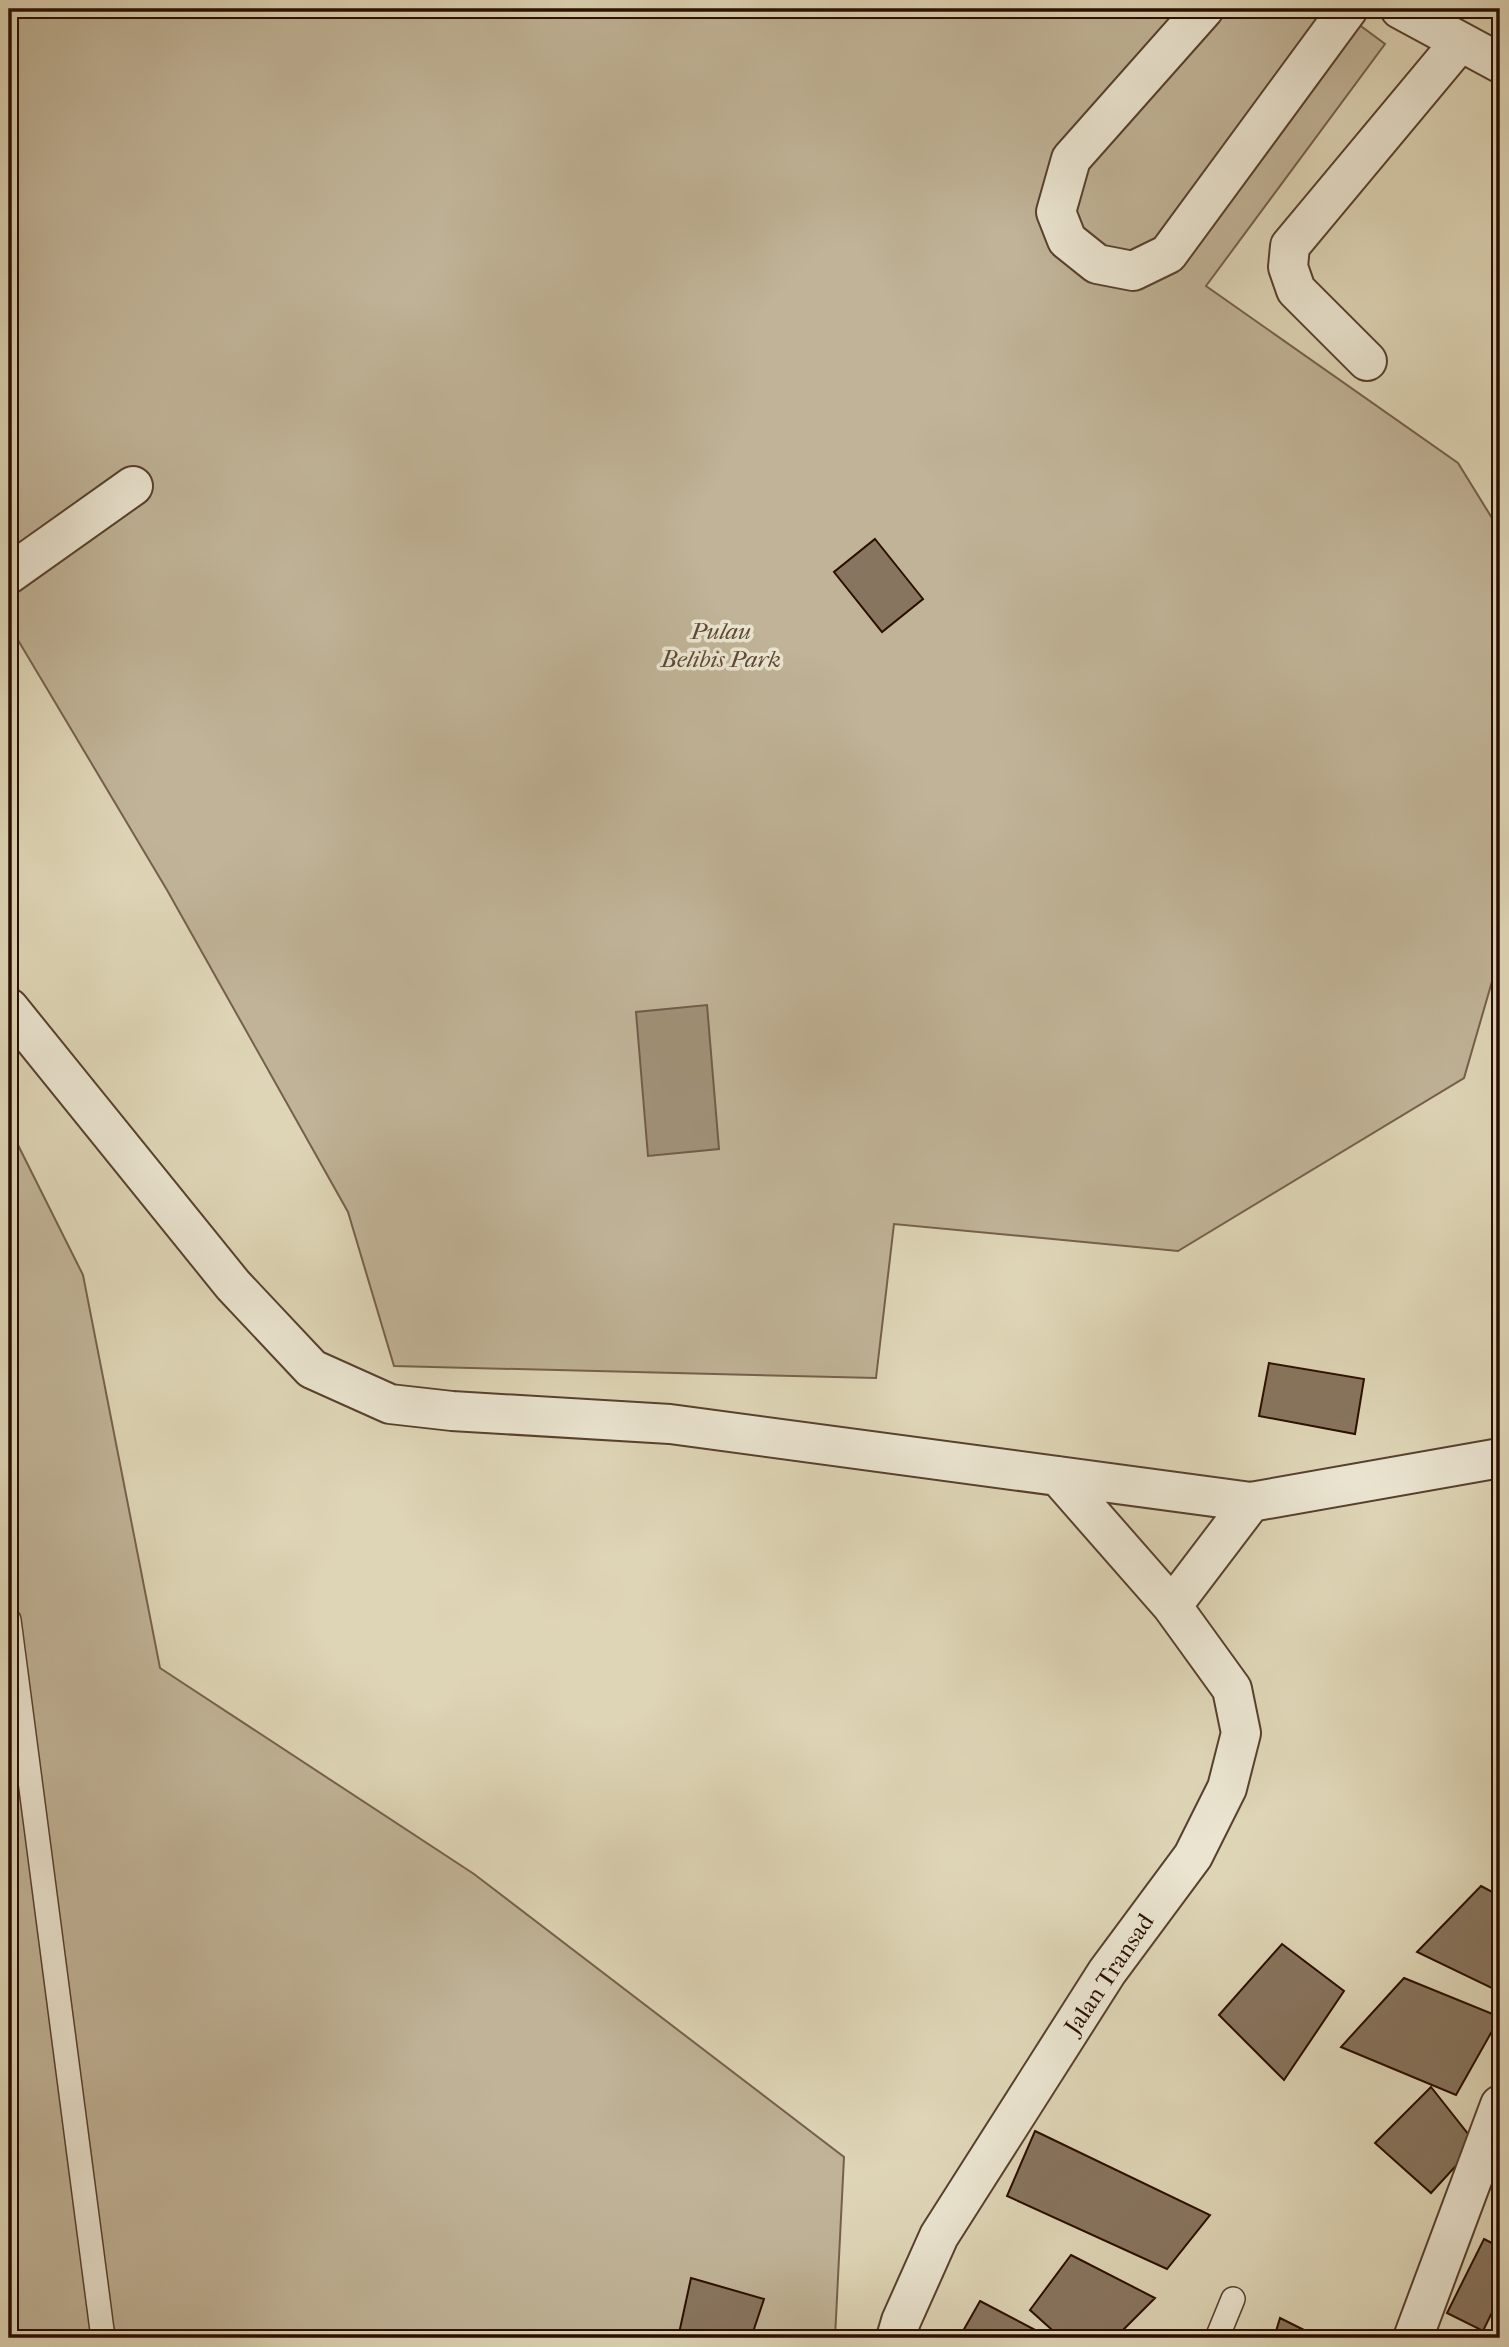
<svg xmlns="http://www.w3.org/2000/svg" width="1509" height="2347" viewBox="0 0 1509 2347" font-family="'IM FELL French Canon',serif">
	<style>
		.green { fill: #c0b397; stroke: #76604c; stroke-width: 2 }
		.water { fill: #a19178; stroke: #725d48; stroke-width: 2 }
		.building { fill: #88755f; stroke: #2b0e00; stroke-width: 2 }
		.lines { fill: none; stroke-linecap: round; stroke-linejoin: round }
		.service-casing { stroke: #58402e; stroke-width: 26 }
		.minor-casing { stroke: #58402e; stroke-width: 42 }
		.service { stroke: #eae4d0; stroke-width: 23 }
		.minor { stroke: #eae4d0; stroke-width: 38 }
		.labels { text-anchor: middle; stroke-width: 7; stroke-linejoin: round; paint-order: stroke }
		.park-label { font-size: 24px; font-style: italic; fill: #5f4835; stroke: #eae4d0 }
		.street-label { font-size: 24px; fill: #2b0e00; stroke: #eae4d0 }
	</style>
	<rect width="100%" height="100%" fill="#ded5b6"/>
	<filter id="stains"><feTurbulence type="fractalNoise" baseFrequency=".00286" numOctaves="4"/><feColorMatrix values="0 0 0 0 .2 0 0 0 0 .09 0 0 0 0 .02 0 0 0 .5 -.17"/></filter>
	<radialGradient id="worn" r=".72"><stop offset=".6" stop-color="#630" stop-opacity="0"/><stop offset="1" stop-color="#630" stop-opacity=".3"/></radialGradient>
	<path class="green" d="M 9,9 L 1338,9 L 1385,44 L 1206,286 L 1458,463 L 1500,531 L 1500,954 L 1464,1078 L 1178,1251 L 894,1224 L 876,1378 L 394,1366 L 348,1212 L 167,890 L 9,625 Z
		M 9,1127 L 83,1275 L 160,1668 L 474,1874 L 844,2157 L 835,2338 L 9,2338 Z"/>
	<path class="water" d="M 707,1005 L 719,1149 L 648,1156 L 636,1012 Z"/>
	<path class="building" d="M 875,539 L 923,599 L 882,632 L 834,572 Z
		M 1500,1259 L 1500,1321 L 1493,1260 Z
		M 1269,1363 L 1364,1379 L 1355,1434 L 1259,1416 Z
		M 1481,1886 L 1500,1896 L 1500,1992 L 1417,1952 Z
		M 1282,1944 L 1344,1991 L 1284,2080 L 1219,2015 Z
		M 1404,1978 L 1500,2017 L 1456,2095 L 1341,2047 Z
		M 1431,2087 L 1476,2144 L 1431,2193 L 1375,2143 Z
		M 1035,2131 L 1210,2215 L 1167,2269 L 1007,2196 Z
		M 1484,2239 L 1500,2247 L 1500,2296 L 1483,2331 L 1447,2313 Z
		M 1071,2255 L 1155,2298 L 1115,2338 L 1061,2338 L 1030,2310 Z
		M 691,2278 L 764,2299 L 751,2338 L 678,2338 Z
		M 980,2301 L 1039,2332 L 1036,2338 L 959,2338 Z
		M 1280,2318 L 1320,2338 L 1274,2338 Z"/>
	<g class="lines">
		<g class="service-casing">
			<path id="service" d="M 9,1620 L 103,2338
				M 1217,2338 L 1233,2299"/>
		</g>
		<g class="minor-casing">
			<path id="minor" d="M 1204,9 L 1071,159 L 1056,212 L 1067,240 L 1097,264 L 1133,271 L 1168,254 L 1348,9
				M 1400,9 L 1500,63
				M 1367,361 L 1296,290 L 1288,267 L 1290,246 L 1460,42
				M 9,574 L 133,486
				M 9,1008 L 233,1285 L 312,1369 L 390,1404 L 452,1411 L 670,1424 L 1251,1502 L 1500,1458
				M 1172,1606 L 1251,1502
				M 896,2338 L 901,2321 L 939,2236 L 1107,1972 L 1193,1856 L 1227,1788 L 1241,1733 L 1232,1689 L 1172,1606 L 1058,1476
				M 1413,2338 L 1500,2105"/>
		</g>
		<use href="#service" class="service"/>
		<use href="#minor" class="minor"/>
	</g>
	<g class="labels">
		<g class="park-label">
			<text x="721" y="639">Pulau<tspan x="721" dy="28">Belibis Park</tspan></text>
		</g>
		<g class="street-label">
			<text transform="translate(1109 1974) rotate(-56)" y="8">Jalan Transad</text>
		</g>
	</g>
	<rect width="1509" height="2347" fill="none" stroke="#ded5b6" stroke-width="35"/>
	<rect x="10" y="10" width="1488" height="2326" fill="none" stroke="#2b0e00" stroke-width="3.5"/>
	<rect x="18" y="18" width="1474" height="2312" fill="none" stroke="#2b0e00" stroke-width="2"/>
	<rect width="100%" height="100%" filter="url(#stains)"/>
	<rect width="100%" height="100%" fill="url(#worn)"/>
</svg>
